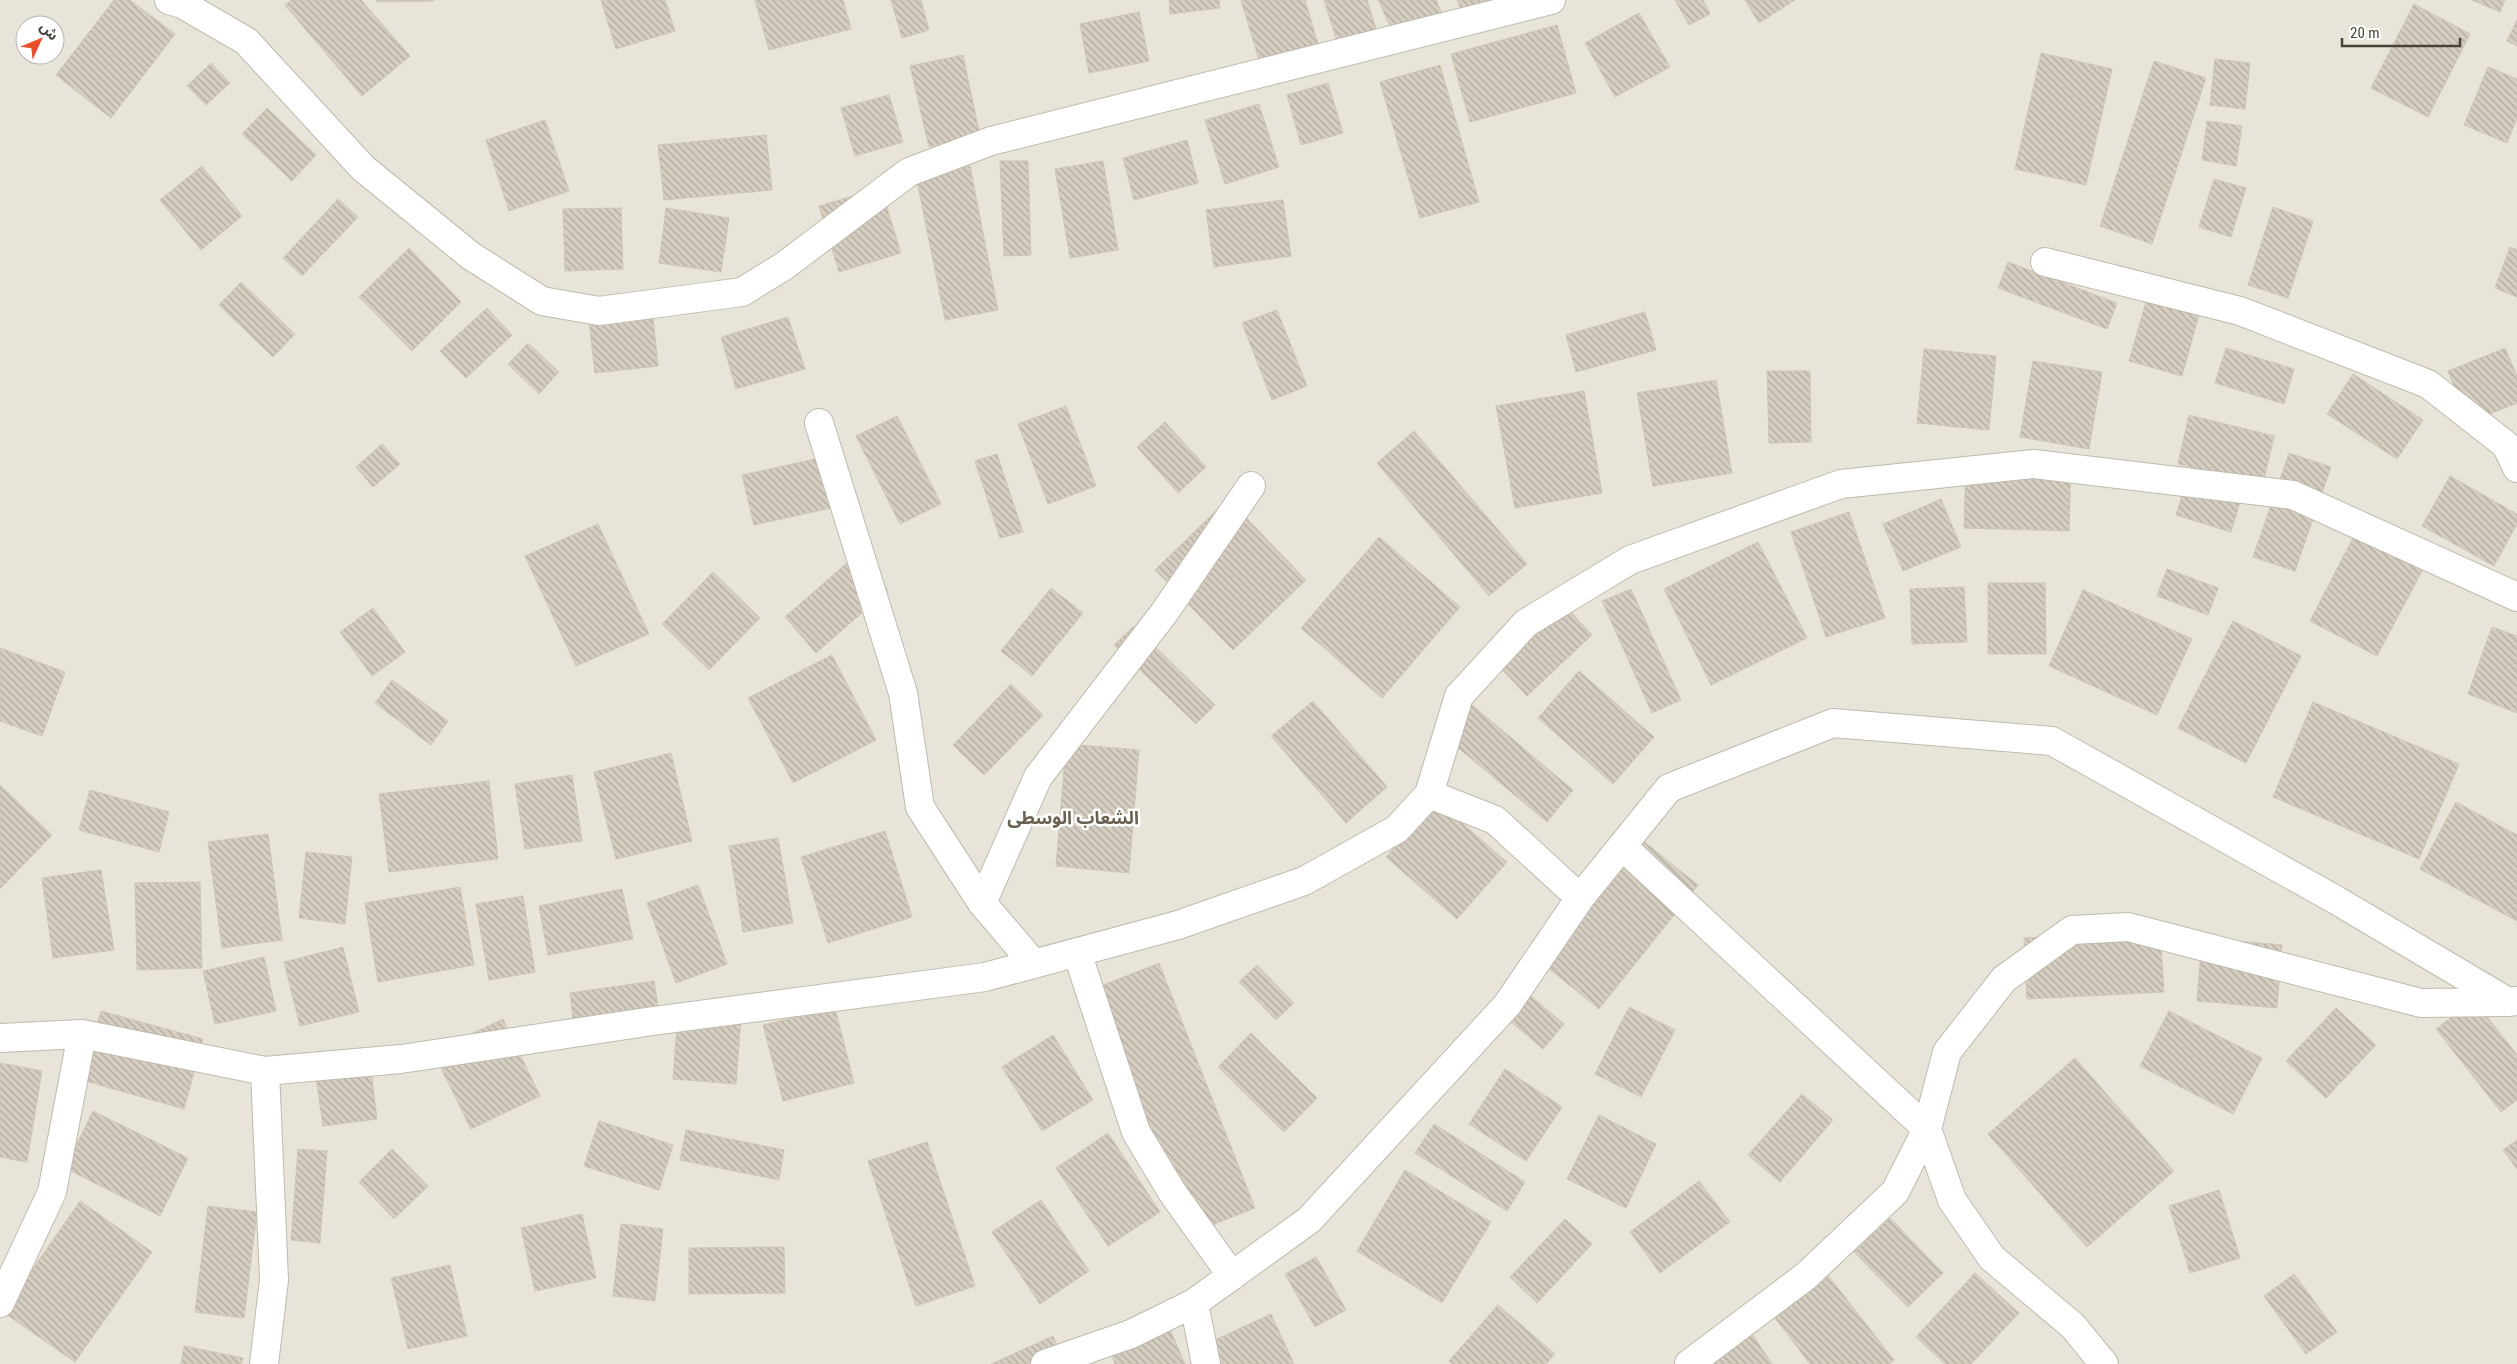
<svg xmlns="http://www.w3.org/2000/svg" width="2517" height="1364" viewBox="0 0 2517 1364" font-family="'Roboto Condensed','Noto Sans Arabic',sans-serif">
	<style>
		.residential { fill: #e8e4da; fill-rule: evenodd }
		.building { fill: url(#building-back-hatch); stroke: #cfc6b5 }
		.lines { fill: none; stroke-linecap: round; stroke-linejoin: round }
		.street-casing { stroke: #bfbaae; stroke-width: 30 }
		.street { stroke: #fff; stroke-width: 28 }
		.labels { text-anchor: middle; stroke-width: 5; stroke-linejoin: round; paint-order: stroke }
		.district-label { font-size: 18px; font-weight: bold; fill: #6a6151; stroke: #fff }
	</style>
	<defs>
		<pattern id="building-back-hatch" width="6" height="6" patternUnits="userSpaceOnUse" patternTransform="scale(1.25)"><rect width="6" height="6" fill="#d5cec1"/><path d="M-1 5l2 2M0 0l6 6M5-1l2 2" fill="none" stroke="#afa99e"/></pattern>
	</defs>
	<rect width="100%" height="100%" fill="#f4f2eb"/>
	<path class="residential" d="M 0,0 L 2517,0 L 2517,1364 L 0,1364 ZM 25,25 L 55,25 L 55,55 L 25,55 Z"/>
	<path class="building" d="M 114,0 L 130,0 L 175,34 L 111,118 L 56,75 Z
		M 291,0 L 361,0 L 410,56 L 362,96 L 285,5 Z
		M 376,0 L 434,0 L 434,1 L 377,2 Z
		M 601,0 L 665,0 L 675,31 L 616,49 Z
		M 755,0 L 843,0 L 851,29 L 769,50 Z
		M 891,0 L 921,0 L 929,30 L 902,38 Z
		M 1169,0 L 1219,0 L 1220,8 L 1170,14 Z
		M 1241,0 L 1305,0 L 1318,44 L 1259,60 Z
		M 1324,0 L 1367,0 L 1377,32 L 1338,44 Z
		M 1378,0 L 1436,0 L 1444,18 L 1396,39 Z
		M 1457,0 L 1495,0 L 1462,12 Z
		M 1675,0 L 1703,0 L 1710,14 L 1689,25 Z
		M 1745,0 L 1795,0 L 1759,23 Z
		M 2472,0 L 2505,0 L 2500,12 Z
		M 2414,4 L 2470,34 L 2428,117 L 2371,88 Z
		M 1139,12 L 1149,61 L 1089,73 L 1080,24 Z
		M 1639,13 L 1670,67 L 1615,97 L 1585,43 Z
		M 2517,20 L 2517,46 L 2507,41 Z
		M 1557,25 L 1576,93 L 1470,122 L 1451,54 Z
		M 2041,53 L 2112,69 L 2086,185 L 2015,169 Z
		M 963,55 L 980,136 L 929,147 L 910,66 Z
		M 2215,59 L 2250,63 L 2245,109 L 2210,105 Z
		M 2154,61 L 2206,78 L 2152,244 L 2100,226 Z
		M 211,63 L 230,83 L 206,105 L 187,86 Z
		M 1440,65 L 1479,202 L 1420,218 L 1380,82 Z
		M 2488,67 L 2517,79 L 2517,118 L 2507,143 L 2464,125 Z
		M 1328,83 L 1343,133 L 1301,145 L 1287,95 Z
		M 889,95 L 903,142 L 855,156 L 841,108 Z
		M 1259,104 L 1279,167 L 1225,184 L 1205,120 Z
		M 267,108 L 316,155 L 292,181 L 242,134 Z
		M 545,120 L 569,191 L 509,211 L 486,140 Z
		M 2207,121 L 2242,126 L 2236,166 L 2202,160 Z
		M 766,135 L 772,190 L 664,200 L 658,145 Z
		M 1187,140 L 1198,183 L 1134,200 L 1123,158 Z
		M 1000,161 L 1028,161 L 1031,255 L 1004,256 Z
		M 1103,161 L 1118,250 L 1070,258 L 1055,169 Z
		M 202,166 L 242,216 L 201,250 L 160,200 Z
		M 970,166 L 998,310 L 945,320 L 916,176 Z
		M 2214,179 L 2246,188 L 2231,237 L 2199,227 Z
		M 881,188 L 901,253 L 839,272 L 819,206 Z
		M 338,199 L 358,217 L 302,276 L 283,258 Z
		M 1283,200 L 1291,256 L 1214,267 L 1206,210 Z
		M 2273,207 L 2313,221 L 2288,298 L 2248,285 Z
		M 621,208 L 623,269 L 565,271 L 563,209 Z
		M 666,208 L 729,218 L 721,272 L 659,263 Z
		M 2510,247 L 2517,250 L 2517,297 L 2495,288 Z
		M 409,248 L 461,302 L 412,351 L 359,297 Z
		M 2008,262 L 2117,303 L 2107,329 L 1998,288 Z
		M 241,282 L 295,334 L 273,357 L 219,305 Z
		M 2148,295 L 2200,311 L 2182,376 L 2129,361 Z
		M 652,307 L 658,366 L 595,373 L 588,314 Z
		M 487,308 L 512,335 L 466,378 L 440,351 Z
		M 1277,310 L 1307,386 L 1272,400 L 1242,323 Z
		M 1645,312 L 1656,350 L 1576,372 L 1566,335 Z
		M 788,317 L 805,369 L 736,389 L 721,337 Z
		M 528,343 L 559,372 L 539,394 L 508,364 Z
		M 2226,348 L 2294,369 L 2284,404 L 2215,383 Z
		M 2505,348 L 2517,376 L 2517,403 L 2469,422 L 2448,371 Z
		M 1924,349 L 1996,356 L 1989,430 L 1917,423 Z
		M 2033,361 L 2102,372 L 2089,449 L 2020,437 Z
		M 1767,371 L 1810,371 L 1811,442 L 1769,443 Z
		M 2353,374 L 2423,420 L 2397,459 L 2327,414 Z
		M 1716,380 L 1732,473 L 1653,486 L 1637,393 Z
		M 1584,391 L 1602,493 L 1515,508 L 1496,406 Z
		M 1066,406 L 1096,486 L 1048,504 L 1018,424 Z
		M 2189,415 L 2274,436 L 2263,484 L 2178,464 Z
		M 897,416 L 941,504 L 900,524 L 856,436 Z
		M 1165,422 L 1206,467 L 1178,493 L 1137,447 Z
		M 1414,431 L 1527,564 L 1489,596 L 1377,463 Z
		M 382,444 L 400,464 L 373,487 L 356,467 Z
		M 2289,453 L 2331,467 L 2295,571 L 2253,557 Z
		M 997,454 L 1023,532 L 1000,538 L 975,461 Z
		M 834,455 L 845,505 L 754,525 L 742,475 Z
		M 1966,457 L 2071,460 L 2069,531 L 1964,528 Z
		M 2450,476 L 2517,514 L 2517,524 L 2494,566 L 2422,526 Z
		M 2186,483 L 2241,499 L 2231,532 L 2176,515 Z
		M 1228,499 L 1306,580 L 1233,650 L 1155,570 Z
		M 1941,499 L 1961,547 L 1903,571 L 1883,524 Z
		M 1849,512 L 1885,618 L 1826,637 L 1791,532 Z
		M 598,524 L 649,634 L 576,666 L 525,556 Z
		M 2354,536 L 2422,571 L 2377,656 L 2310,621 Z
		M 1379,537 L 1460,607 L 1382,698 L 1301,628 Z
		M 1758,542 L 1807,638 L 1711,685 L 1664,589 Z
		M 857,554 L 888,590 L 816,653 L 785,617 Z
		M 2167,569 L 2218,588 L 2208,615 L 2157,596 Z
		M 713,572 L 760,618 L 709,670 L 662,624 Z
		M 1988,583 L 2045,583 L 2046,654 L 1988,654 Z
		M 1964,587 L 1967,642 L 1912,644 L 1910,589 Z
		M 1051,588 L 1083,613 L 1032,676 L 1001,651 Z
		M 1631,589 L 1681,700 L 1652,713 L 1602,601 Z
		M 2083,590 L 2192,639 L 2157,715 L 2049,666 Z
		M 1562,602 L 1592,635 L 1527,696 L 1496,663 Z
		M 373,608 L 405,652 L 372,676 L 340,632 Z
		M 2233,621 L 2301,656 L 2246,763 L 2178,728 Z
		M 1134,626 L 1215,705 L 1196,724 L 1114,645 Z
		M 2492,627 L 2517,636 L 2517,713 L 2468,694 Z
		M 0,648 L 65,672 L 42,736 L 0,721 Z
		M 832,655 L 876,740 L 793,783 L 748,698 Z
		M 1579,671 L 1654,737 L 1613,784 L 1538,718 Z
		M 392,680 L 448,721 L 431,745 L 375,703 Z
		M 1011,684 L 1043,715 L 984,775 L 953,745 Z
		M 1465,699 L 1573,790 L 1547,822 L 1438,731 Z
		M 1313,701 L 1387,787 L 1346,823 L 1271,736 Z
		M 2313,702 L 2459,764 L 2419,859 L 2273,797 Z
		M 1066,744 L 1139,750 L 1129,873 L 1056,866 Z
		M 671,753 L 692,841 L 616,859 L 594,772 Z
		M 572,775 L 582,841 L 525,849 L 515,784 Z
		M 489,781 L 498,859 L 389,872 L 379,794 Z
		M 0,785 L 52,835 L 0,889 Z
		M 90,790 L 169,812 L 159,852 L 79,830 Z
		M 1435,800 L 1507,862 L 1457,919 L 1386,857 Z
		M 2456,802 L 2517,835 L 2517,921 L 2420,869 Z
		M 1626,827 L 1698,885 L 1599,1009 L 1527,951 Z
		M 885,831 L 912,917 L 828,943 L 801,857 Z
		M 268,834 L 282,940 L 222,948 L 208,842 Z
		M 778,838 L 793,923 L 743,932 L 729,846 Z
		M 306,852 L 352,857 L 345,924 L 299,918 Z
		M 101,870 L 114,950 L 53,958 L 42,878 Z
		M 200,882 L 202,968 L 137,970 L 135,883 Z
		M 698,885 L 727,964 L 676,983 L 647,903 Z
		M 460,887 L 474,965 L 378,982 L 365,903 Z
		M 622,889 L 633,939 L 548,955 L 539,906 Z
		M 523,896 L 535,972 L 489,980 L 476,904 Z
		M 2160,931 L 2164,992 L 2027,999 L 2024,938 Z
		M 2202,938 L 2282,945 L 2277,1008 L 2197,1001 Z
		M 343,947 L 359,1012 L 300,1026 L 284,962 Z
		M 264,957 L 276,1011 L 215,1024 L 203,971 Z
		M 1159,963 L 1255,1208 L 1187,1235 L 1091,990 Z
		M 1257,965 L 1294,1003 L 1276,1020 L 1239,982 Z
		M 654,981 L 662,1032 L 576,1044 L 570,993 Z
		M 1526,992 L 1564,1024 L 1543,1049 L 1505,1017 Z
		M 2474,1000 L 2517,1055 L 2517,1100 L 2501,1112 L 2436,1029 Z
		M 1629,1007 L 1675,1030 L 1641,1097 L 1595,1074 Z
		M 835,1008 L 854,1083 L 783,1101 L 763,1025 Z
		M 2336,1008 L 2376,1045 L 2326,1098 L 2286,1061 Z
		M 101,1011 L 203,1039 L 184,1109 L 82,1080 Z
		M 2169,1011 L 2262,1058 L 2233,1114 L 2140,1066 Z
		M 678,1013 L 741,1018 L 736,1084 L 673,1079 Z
		M 503,1019 L 540,1096 L 471,1129 L 433,1052 Z
		M 1251,1033 L 1317,1098 L 1284,1132 L 1218,1067 Z
		M 1053,1035 L 1093,1100 L 1042,1131 L 1002,1067 Z
		M 2075,1058 L 2174,1171 L 2087,1247 L 1988,1134 Z
		M 0,1063 L 42,1071 L 27,1162 L 0,1157 Z
		M 370,1063 L 377,1119 L 323,1126 L 315,1070 Z
		M 1505,1069 L 1562,1107 L 1526,1161 L 1469,1124 Z
		M 1802,1094 L 1833,1120 L 1780,1182 L 1748,1155 Z
		M 93,1111 L 188,1158 L 160,1216 L 65,1168 Z
		M 1599,1115 L 1656,1144 L 1626,1208 L 1567,1179 Z
		M 599,1121 L 673,1145 L 659,1190 L 584,1166 Z
		M 1434,1124 L 1525,1182 L 1507,1211 L 1415,1153 Z
		M 686,1130 L 784,1150 L 779,1180 L 680,1160 Z
		M 1108,1133 L 1160,1212 L 1108,1246 L 1056,1168 Z
		M 2517,1140 L 2517,1169 L 2503,1150 Z
		M 927,1142 L 975,1286 L 916,1306 L 868,1161 Z
		M 298,1149 L 327,1151 L 320,1243 L 291,1240 Z
		M 392,1149 L 428,1186 L 394,1219 L 359,1182 Z
		M 1405,1170 L 1491,1222 L 1442,1303 L 1357,1251 Z
		M 1699,1181 L 1730,1222 L 1660,1273 L 1630,1232 Z
		M 2219,1190 L 2240,1258 L 2190,1273 L 2169,1206 Z
		M 1041,1200 L 1089,1271 L 1040,1304 L 992,1232 Z
		M 80,1201 L 152,1252 L 75,1362 L 3,1312 Z
		M 208,1206 L 257,1212 L 244,1318 L 195,1312 Z
		M 582,1214 L 596,1278 L 535,1291 L 521,1228 Z
		M 1890,1218 L 1943,1273 L 1908,1307 L 1854,1252 Z
		M 1565,1219 L 1592,1244 L 1537,1303 L 1510,1277 Z
		M 621,1224 L 663,1229 L 655,1301 L 613,1296 Z
		M 784,1247 L 785,1293 L 689,1294 L 689,1248 Z
		M 1316,1257 L 1346,1310 L 1315,1327 L 1285,1274 Z
		M 450,1265 L 467,1336 L 408,1349 L 391,1278 Z
		M 1820,1265 L 1894,1360 L 1889,1364 L 1810,1364 L 1766,1306 Z
		M 1975,1273 L 2019,1313 L 1971,1364 L 1945,1364 L 1916,1337 Z
		M 2294,1274 L 2337,1332 L 2306,1354 L 2264,1296 Z
		M 1498,1305 L 1555,1354 L 1546,1364 L 1453,1364 L 1449,1361 Z
		M 1271,1314 L 1294,1364 L 1208,1364 L 1200,1347 Z
		M 1166,1320 L 1185,1364 L 1115,1364 L 1107,1345 Z
		M 1745,1323 L 1772,1364 L 1682,1364 Z
		M 1053,1336 L 1066,1364 L 991,1364 Z
		M 184,1346 L 243,1358 L 241,1364 L 181,1364 Z"/>
	<g class="lines">
		<g class="street-casing">
			<path id="street" d="M 169,0 L 182,4 L 246,41 L 363,168 L 471,256 L 542,301 L 599,311 L 742,292 L 784,266 L 909,172 L 991,141 L 1551,0
				M 2045,262 L 2240,311 L 2428,384 L 2506,445 L 2517,468
				M 819,423 L 903,693 L 920,807 L 982,903 L 1034,964
				M 1429,794 L 1495,820 L 1580,898
				M 1622,846 L 1927,1129 L 1952,1200 L 1992,1258 L 2073,1326 L 2104,1364
				M 982,903 L 1038,777 L 1164,613 L 1251,486
				M 1077,952 L 1136,1132 L 1172,1192 L 1232,1276
				M 0,1038 L 82,1034 L 265,1071 L 401,1059 L 653,1021 L 985,977 L 1178,925 L 1304,881 L 1397,829 L 1429,794 L 1459,696 L 1526,623 L 1630,560 L 1841,484 L 2034,464 L 2293,495 L 2517,597
				M 0,1303 L 52,1192 L 82,1034
				M 1194,1303 L 1206,1364
				M 264,1364 L 274,1280 L 265,1071
				M 1045,1364 L 1131,1334 L 1194,1303 L 1309,1220 L 1507,1005 L 1580,898 L 1669,788 L 1833,723 L 2052,741 L 2336,900 L 2508,1002 L 2517,1001
				M 1689,1364 L 1806,1276 L 1895,1192 L 1927,1129 L 1947,1052 L 2004,979 L 2072,930 L 2128,927 L 2421,1003 L 2507,1002"/>
		</g>
		<use href="#street" class="street"/>
	</g>
	<g class="labels">
		<g class="district-label">
			<text x="1073" y="824">الشعاب الوسطى</text>
		</g>
	</g>
	<g transform="translate(40 40) rotate(46)"><circle r="24" fill="#ffffff" stroke="#b6b4b0"/>
	<path d="M0-4L9 19L0 12L-9 19Z" fill="#ea4f2d"/>
	<text y="-8" font-size="14" font-weight="bold" text-anchor="middle" fill="#484339">ش</text>
	</g>
	<path d="M2342 38v8h118v-8" fill="none" stroke="#484339" stroke-width="2.5"/>
	<text x="2350" y="38" font-size="15" fill="#484339" stroke="#ffffff" stroke-width="4" paint-order="stroke">20 m</text>
</svg>
